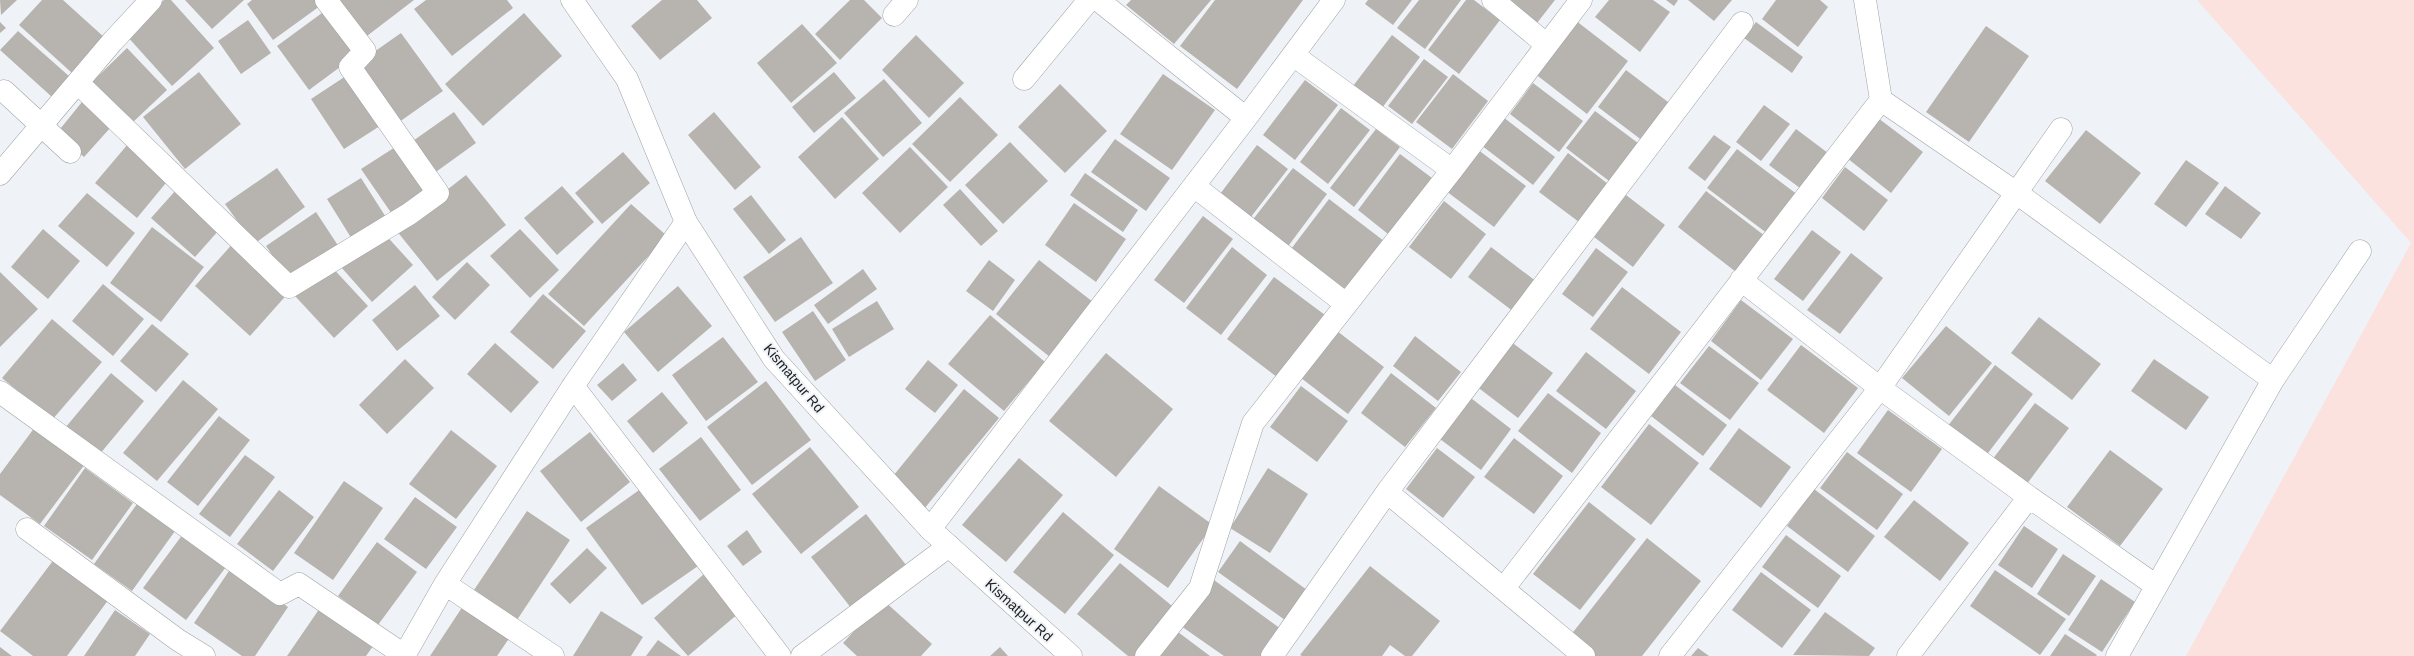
<svg xmlns="http://www.w3.org/2000/svg" width="2414" height="656" viewBox="0 0 2414 656" font-family="Helvetica,sans-serif">
	<style>
		.education { fill: #fce2df }
		.building { fill: #b7b3af }
		.lines { fill: none; stroke-linecap: round; stroke-linejoin: round }
		.minor-casing { stroke: #9ea2a5; stroke-width: 23 }
		.tertiary-casing { stroke: #9ea2a5; stroke-width: 23 }
		.minor { stroke: #fff; stroke-width: 22 }
		.tertiary { stroke: #fff; stroke-width: 22 }
		.labels { text-anchor: middle; stroke-width: 4; stroke-linejoin: round; paint-order: stroke }
		.street-label { font-size: 14px; fill: #1b1d1e; stroke: #eff3f7 }
	</style>
	<rect width="100%" height="100%" fill="#eff3f7"/>
	<path class="education" d="M 2197,0 L 2414,0 L 2414,656 L 2186,656 L 2411,243 Z"/>
	<path class="building" d="M 0,0 L 17,0 L 1,15 Z
		M 42,0 L 63,0 L 105,38 L 72,73 L 19,25 Z
		M 164,0 L 171,0 L 214,48 L 172,86 L 126,35 Z
		M 185,0 L 244,0 L 212,29 Z
		M 252,0 L 316,0 L 320,6 L 273,40 L 247,4 Z
		M 332,0 L 414,0 L 363,39 Z
		M 426,0 L 507,0 L 513,8 L 452,56 L 414,9 Z
		M 662,0 L 697,0 L 712,18 L 660,60 L 631,26 Z
		M 850,0 L 864,0 L 882,18 L 840,60 L 815,34 Z
		M 1131,0 L 1211,0 L 1174,44 L 1126,5 Z
		M 1215,0 L 1303,0 L 1237,89 L 1180,46 Z
		M 1368,0 L 1412,0 L 1393,25 L 1365,4 Z
		M 1419,0 L 1461,0 L 1425,49 L 1397,28 Z
		M 1466,0 L 1474,0 L 1500,20 L 1459,74 L 1428,50 Z
		M 1507,0 L 1555,0 L 1537,23 Z
		M 1609,0 L 1653,0 L 1670,12 L 1640,52 L 1595,17 Z
		M 1666,0 L 1678,0 L 1674,6 Z
		M 1688,0 L 1732,0 L 1714,21 Z
		M 1776,0 L 1820,0 L 1828,7 L 1798,47 L 1762,19 Z
		M 326,10 L 359,53 L 309,90 L 277,46 Z
		M 524,13 L 562,56 L 483,126 L 445,84 Z
		M 248,20 L 271,53 L 241,74 L 218,41 Z
		M 1575,20 L 1628,61 L 1587,114 L 1534,73 Z
		M 0,22 L 6,28 L 0,33 Z
		M 1756,22 L 1803,57 L 1792,73 L 1744,38 Z
		M 802,24 L 837,63 L 791,103 L 757,63 Z
		M 1986,26 L 2029,56 L 1969,142 L 1926,112 Z
		M 18,31 L 70,77 L 52,97 L 0,50 Z
		M 401,33 L 443,91 L 395,125 L 354,66 Z
		M 916,35 L 964,83 L 929,118 L 882,70 Z
		M 1392,35 L 1420,57 L 1382,108 L 1353,86 Z
		M 127,48 L 167,90 L 132,123 L 92,82 Z
		M 1424,59 L 1448,77 L 1412,124 L 1388,106 Z
		M 1626,70 L 1672,105 L 1643,141 L 1598,107 Z
		M 199,72 L 241,124 L 185,169 L 143,117 Z
		M 834,72 L 856,98 L 814,133 L 792,107 Z
		M 349,74 L 383,124 L 344,149 L 311,99 Z
		M 1163,74 L 1215,110 L 1172,170 L 1120,134 Z
		M 1453,74 L 1488,101 L 1452,149 L 1416,122 Z
		M 884,79 L 922,123 L 883,157 L 844,113 Z
		M 1305,80 L 1338,105 L 1295,160 L 1263,135 Z
		M 1533,83 L 1583,121 L 1559,152 L 1510,114 Z
		M 1060,84 L 1107,131 L 1065,173 L 1018,127 Z
		M 960,97 L 998,135 L 950,182 L 912,144 Z
		M 82,102 L 111,127 L 84,157 L 56,134 Z
		M 1764,105 L 1790,124 L 1761,161 L 1736,142 Z
		M 1341,108 L 1370,130 L 1328,184 L 1300,162 Z
		M 1595,111 L 1642,146 L 1613,184 L 1566,148 Z
		M 454,112 L 476,143 L 433,174 L 410,143 Z
		M 714,112 L 761,167 L 735,190 L 688,135 Z
		M 842,117 L 879,159 L 835,199 L 798,157 Z
		M 1503,117 L 1555,157 L 1533,185 L 1481,145 Z
		M 1878,118 L 1923,152 L 1891,193 L 1847,158 Z
		M 1376,129 L 1400,147 L 1354,207 L 1330,188 Z
		M 1796,129 L 1832,156 L 1804,191 L 1769,165 Z
		M 2086,130 L 2141,173 L 2100,224 L 2045,181 Z
		M 1714,135 L 1731,147 L 1705,181 L 1688,168 Z
		M 1115,139 L 1170,178 L 1146,211 L 1091,172 Z
		M 1010,142 L 1048,181 L 1003,224 L 965,185 Z
		M 128,144 L 170,178 L 137,218 L 95,183 Z
		M 400,144 L 432,192 L 394,217 L 361,169 Z
		M 1257,145 L 1288,169 L 1247,222 L 1217,198 Z
		M 910,147 L 948,187 L 900,233 L 862,193 Z
		M 1477,149 L 1526,186 L 1494,227 L 1446,191 Z
		M 1737,149 L 1798,195 L 1768,234 L 1707,188 Z
		M 623,152 L 650,183 L 602,224 L 575,193 Z
		M 1568,153 L 1612,187 L 1583,225 L 1539,192 Z
		M 1400,154 L 1432,178 L 1388,234 L 1358,210 Z
		M 2186,160 L 2219,183 L 2186,227 L 2154,204 Z
		M 1845,167 L 1888,200 L 1864,231 L 1822,198 Z
		M 277,168 L 305,207 L 254,244 L 225,204 Z
		M 1293,168 L 1327,194 L 1286,249 L 1251,222 Z
		M 1085,173 L 1138,210 L 1123,232 L 1070,195 Z
		M 466,175 L 506,225 L 437,281 L 396,230 Z
		M 361,178 L 389,222 L 355,244 L 327,199 Z
		M 562,186 L 594,222 L 557,255 L 524,218 Z
		M 2225,186 L 2261,213 L 2241,239 L 2205,214 Z
		M 960,189 L 998,231 L 981,246 L 943,205 Z
		M 176,190 L 220,229 L 195,257 L 151,218 Z
		M 1706,191 L 1765,236 L 1736,272 L 1678,227 Z
		M 87,193 L 135,233 L 107,267 L 58,226 Z
		M 751,195 L 786,240 L 769,254 L 733,209 Z
		M 1626,195 L 1665,225 L 1633,267 L 1594,237 Z
		M 1329,199 L 1384,241 L 1343,295 L 1288,253 Z
		M 1444,201 L 1486,234 L 1451,279 L 1409,247 Z
		M 1074,203 L 1126,239 L 1096,282 L 1045,245 Z
		M 631,204 L 667,236 L 584,326 L 548,294 Z
		M 316,212 L 339,247 L 289,280 L 266,246 Z
		M 1203,216 L 1233,239 L 1184,303 L 1154,280 Z
		M 152,227 L 204,267 L 161,322 L 110,283 Z
		M 43,229 L 80,261 L 48,299 L 11,267 Z
		M 520,229 L 559,270 L 530,298 L 490,256 Z
		M 1812,230 L 1841,252 L 1803,301 L 1774,279 Z
		M 382,231 L 413,265 L 372,302 L 341,267 Z
		M 801,237 L 833,283 L 775,322 L 743,277 Z
		M 235,241 L 291,290 L 250,336 L 195,286 Z
		M 1232,247 L 1267,275 L 1221,335 L 1186,308 Z
		M 1491,247 L 1537,282 L 1514,312 L 1468,277 Z
		M 1596,248 L 1628,272 L 1593,317 L 1562,294 Z
		M 1851,253 L 1883,278 L 1840,334 L 1807,310 Z
		M 989,260 L 1015,280 L 993,311 L 966,291 Z
		M 1039,260 L 1093,302 L 1050,357 L 996,314 Z
		M 467,262 L 490,285 L 455,320 L 432,297 Z
		M 329,264 L 368,306 L 334,338 L 295,296 Z
		M 863,269 L 877,289 L 828,324 L 814,305 Z
		M 0,272 L 38,309 L 0,347 Z
		M 1274,277 L 1325,315 L 1277,377 L 1227,339 Z
		M 103,284 L 144,319 L 113,356 L 72,321 Z
		M 415,285 L 440,316 L 397,351 L 372,320 Z
		M 678,286 L 712,326 L 658,372 L 624,332 Z
		M 1622,287 L 1681,332 L 1649,374 L 1590,329 Z
		M 543,294 L 586,331 L 553,369 L 510,332 Z
		M 1741,300 L 1793,339 L 1761,380 L 1711,341 Z
		M 877,301 L 894,329 L 849,357 L 832,329 Z
		M 813,311 L 846,360 L 815,381 L 782,332 Z
		M 990,315 L 1045,362 L 1004,411 L 948,364 Z
		M 2039,317 L 2101,364 L 2072,400 L 2011,353 Z
		M 52,319 L 102,362 L 52,420 L 2,378 Z
		M 152,324 L 189,354 L 156,392 L 120,361 Z
		M 1946,326 L 1992,363 L 1949,416 L 1902,378 Z
		M 1337,331 L 1384,367 L 1348,414 L 1301,378 Z
		M 1415,336 L 1461,372 L 1438,401 L 1393,366 Z
		M 723,337 L 758,382 L 706,421 L 672,375 Z
		M 1510,341 L 1553,373 L 1518,418 L 1476,386 Z
		M 495,343 L 539,382 L 511,413 L 467,374 Z
		M 1801,345 L 1858,388 L 1824,433 L 1767,390 Z
		M 1709,346 L 1759,383 L 1730,420 L 1680,383 Z
		M 1586,352 L 1636,391 L 1606,429 L 1556,391 Z
		M 1106,353 L 1173,409 L 1116,477 L 1049,421 Z
		M 405,359 L 434,388 L 387,434 L 359,405 Z
		M 2154,359 L 2209,397 L 2186,430 L 2131,391 Z
		M 928,360 L 958,385 L 935,413 L 905,389 Z
		M 623,363 L 637,380 L 612,401 L 597,385 Z
		M 1995,365 L 2033,394 L 1985,457 L 1947,427 Z
		M 111,373 L 144,401 L 99,455 L 65,428 Z
		M 1391,373 L 1436,408 L 1405,447 L 1361,413 Z
		M 183,380 L 218,409 L 157,481 L 123,453 Z
		M 766,381 L 811,440 L 752,485 L 707,427 Z
		M 1675,385 L 1727,425 L 1703,456 L 1651,416 Z
		M 1301,386 L 1348,421 L 1317,462 L 1270,427 Z
		M 964,389 L 999,418 L 924,509 L 889,481 Z
		M 662,392 L 688,423 L 653,453 L 627,421 Z
		M 1548,393 L 1601,433 L 1572,473 L 1518,431 Z
		M 1467,395 L 1511,429 L 1481,470 L 1436,436 Z
		M 2035,403 L 2069,428 L 2026,485 L 1992,460 Z
		M 1888,410 L 1942,449 L 1911,492 L 1857,453 Z
		M 219,416 L 250,440 L 198,506 L 167,482 Z
		M 1649,424 L 1699,463 L 1651,525 L 1601,487 Z
		M 35,427 L 85,464 L 40,524 L 0,495 L 0,474 Z
		M 1739,428 L 1791,467 L 1761,508 L 1709,469 Z
		M 451,430 L 497,466 L 456,519 L 409,484 Z
		M 590,432 L 630,482 L 581,522 L 540,471 Z
		M 701,437 L 741,490 L 700,521 L 659,469 Z
		M 1514,438 L 1563,476 L 1534,514 L 1484,477 Z
		M 810,447 L 859,507 L 801,554 L 752,494 Z
		M 1437,448 L 1475,477 L 1443,518 L 1406,489 Z
		M 2110,450 L 2163,489 L 2120,546 L 2067,507 Z
		M 1847,452 L 1903,494 L 1877,530 L 1820,488 Z
		M 245,455 L 275,477 L 230,537 L 199,514 Z
		M 1019,458 L 1063,495 L 1006,562 L 962,525 Z
		M 85,468 L 133,503 L 92,560 L 44,526 Z
		M 1268,468 L 1308,494 L 1270,553 L 1230,528 Z
		M 344,481 L 383,508 L 333,580 L 294,553 Z
		M 1159,486 L 1213,525 L 1168,588 L 1114,549 Z
		M 642,488 L 698,566 L 642,605 L 586,528 Z
		M 1814,489 L 1875,536 L 1848,572 L 1787,526 Z
		M 279,490 L 314,517 L 273,571 L 237,544 Z
		M 415,497 L 457,527 L 426,569 L 384,539 Z
		M 1914,500 L 1969,543 L 1940,581 L 1884,537 Z
		M 1589,502 L 1636,539 L 1580,610 L 1533,574 Z
		M 137,504 L 175,531 L 132,591 L 94,564 Z
		M 527,511 L 570,540 L 517,620 L 474,590 Z
		M 1063,512 L 1114,555 L 1065,614 L 1013,572 Z
		M 866,514 L 910,570 L 855,613 L 811,557 Z
		M 2024,526 L 2058,549 L 2032,588 L 1998,565 Z
		M 747,530 L 762,552 L 743,566 L 727,546 Z
		M 183,534 L 226,567 L 186,620 L 143,588 Z
		M 1786,535 L 1841,576 L 1818,608 L 1762,567 Z
		M 1647,538 L 1701,581 L 1642,656 L 1595,656 L 1570,636 Z
		M 1240,541 L 1307,590 L 1285,620 L 1218,572 Z
		M 377,542 L 417,572 L 378,625 L 338,596 Z
		M 587,548 L 607,568 L 570,604 L 550,584 Z
		M 2063,554 L 2096,576 L 2069,616 L 2037,594 Z
		M 55,558 L 109,599 L 67,656 L 33,656 L 0,631 Z
		M 1120,563 L 1177,610 L 1139,656 L 1128,656 L 1077,614 Z
		M 1370,566 L 1440,621 L 1412,656 L 1405,656 L 1390,645 L 1382,656 L 1302,656 L 1300,655 Z
		M 231,568 L 288,607 L 255,656 L 242,656 L 194,623 Z
		M 1995,570 L 2066,619 L 2040,655 L 1970,606 Z
		M 1761,572 L 1811,610 L 1782,648 L 1732,610 Z
		M 704,574 L 739,613 L 688,656 L 654,618 Z
		M 2101,579 L 2135,602 L 2102,652 L 2068,630 Z
		M 1214,580 L 1281,629 L 1262,656 L 1224,656 L 1181,626 Z
		M 883,600 L 932,644 L 921,656 L 857,656 L 843,643 Z
		M 465,603 L 512,634 L 497,656 L 430,656 Z
		M 322,605 L 376,642 L 366,656 L 287,656 Z
		M 115,610 L 150,634 L 135,656 L 84,656 Z
		M 601,611 L 643,637 L 631,656 L 573,656 Z
		M 1825,612 L 1875,648 L 1869,656 L 1793,655 Z
		M 1178,632 L 1210,656 L 1160,656 Z
		M 2065,634 L 2097,655 L 2096,656 L 2050,656 Z
		M 658,640 L 681,656 L 646,656 Z
		M 0,647 L 12,656 L 0,656 Z
		M 1000,647 L 1008,656 L 990,656 Z
		M 1698,648 L 1709,656 L 1691,656 Z"/>
	<g class="lines">
		<g class="minor-casing">
			<path id="minor" d="M 1098,0 L 1246,118
				M 1493,0 L 1547,45
				M 1865,0 L 1881,100 L 2018,194 L 2273,380 L 2117,656
				M 894,15 L 907,0
				M 1293,55 L 1452,170
				M 1024,79 L 1089,0
				M 78,83 L 289,287 L 409,214 L 438,193 L 350,67 L 365,51 L 326,0
				M 4,91 L 70,152
				M 0,174 L 112,42 L 151,0
				M 1194,186 L 1346,304
				M 1741,280 L 1880,388 L 2029,497 L 1908,656
				M 2273,380 L 2360,251
				M 573,386 L 780,656
				M 0,392 L 280,594 L 299,584 L 404,655
				M 1387,492 L 1584,656
				M 2029,497 L 2155,585
				M 27,529 L 178,640 L 204,656
				M 930,529 L 1246,118 L 1334,0
				M 445,584 L 553,656
				M 1504,588 L 1881,100
				M 404,656 L 445,584 L 573,386 L 686,222
				M 802,656 L 949,546
				M 1146,656 L 1200,588 L 1253,423 L 1452,170 L 1581,0
				M 1272,656 L 1387,492 L 1742,23
				M 1670,656 L 1880,388 L 2061,129"/>
		</g>
		<g class="tertiary-casing">
			<path id="tertiary" d="M 572,0 L 627,79 L 686,222 L 774,359 L 930,529 L 1071,656"/>
		</g>
		<use href="#minor" class="minor"/>
		<use href="#tertiary" class="tertiary"/>
	</g>
	<g class="labels">
		<g class="street-label">
			<text transform="translate(794 378) rotate(50)" y="5">Kismatpur Rd</text>
			<text transform="translate(1019 610) rotate(42)" y="5">Kismatpur Rd</text>
		</g>
	</g>
</svg>
